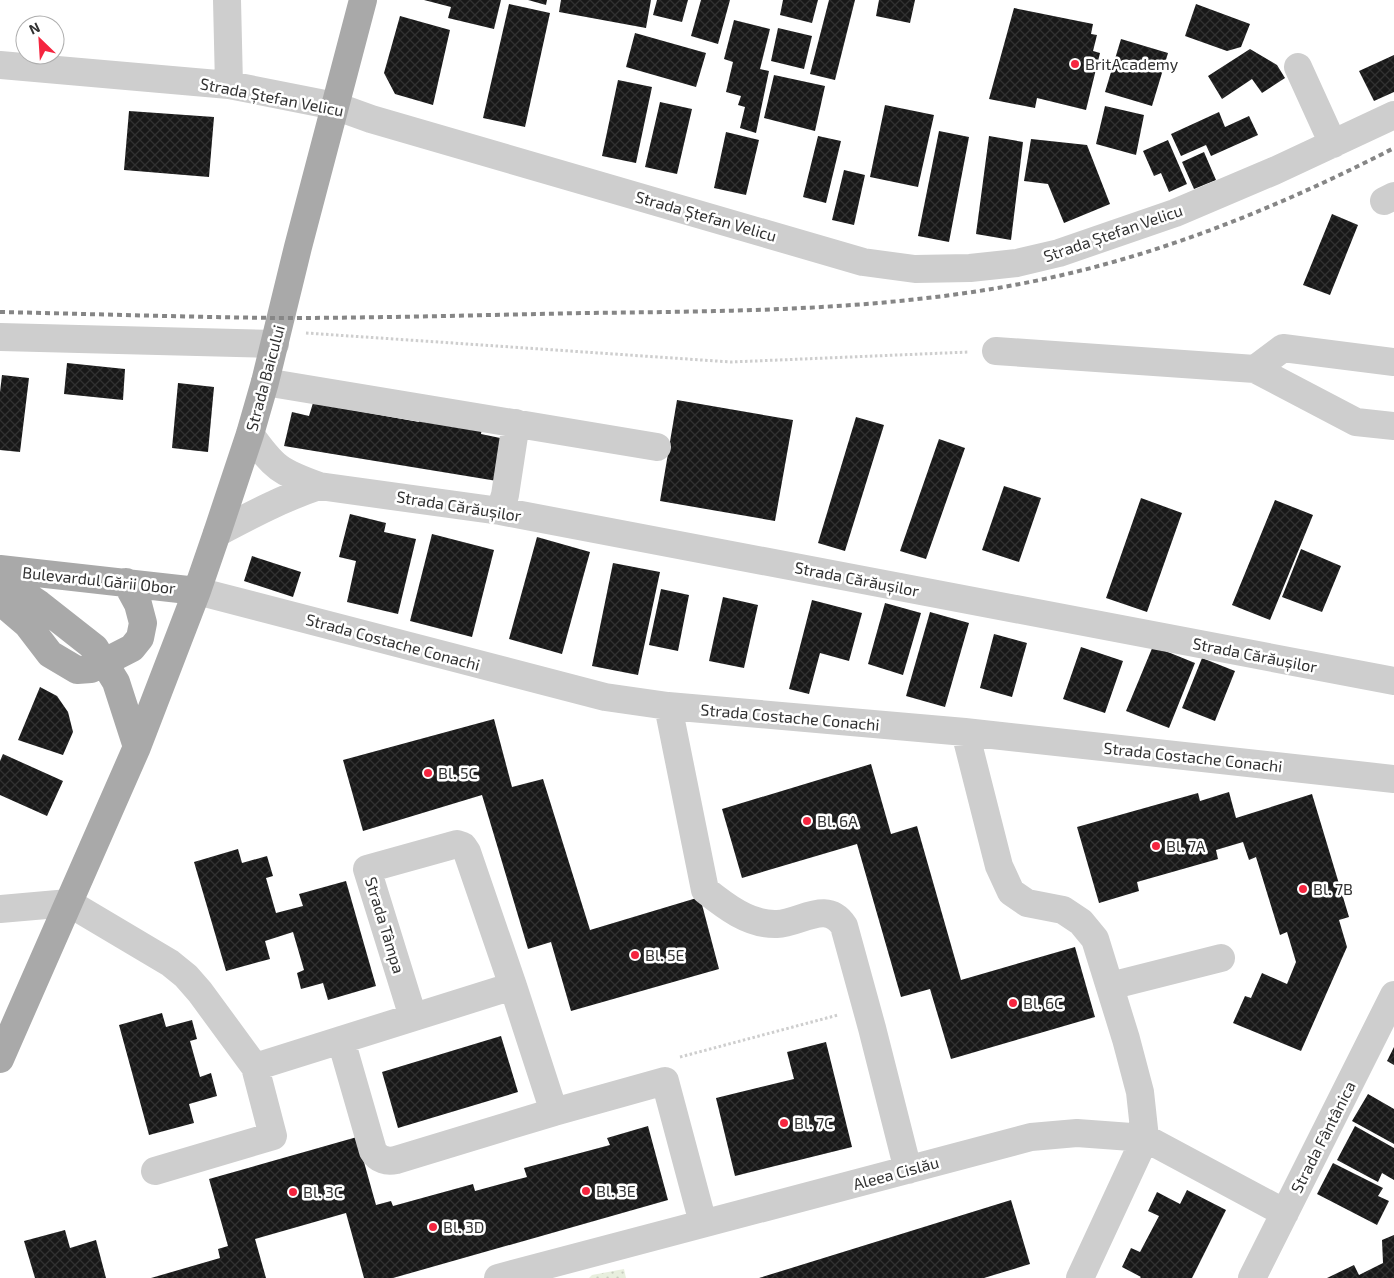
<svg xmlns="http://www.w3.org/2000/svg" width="1394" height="1278" viewBox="0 0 1394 1278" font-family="'Exo 2',sans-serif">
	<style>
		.park { fill: url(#park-dots) }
		.building { fill: url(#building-cross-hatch) }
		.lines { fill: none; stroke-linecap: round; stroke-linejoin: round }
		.path { stroke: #cecece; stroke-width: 3; stroke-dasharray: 2.5 2.5; stroke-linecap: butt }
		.minor { stroke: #cecece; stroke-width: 28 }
		.major { stroke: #a9a9a9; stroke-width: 28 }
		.rail { stroke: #868686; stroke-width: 4; stroke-dasharray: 5 4; stroke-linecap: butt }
		.poi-dot { fill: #f5253f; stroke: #fff; stroke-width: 2 }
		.labels { text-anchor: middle; stroke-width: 5; stroke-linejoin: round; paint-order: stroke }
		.poi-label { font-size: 16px; fill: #313131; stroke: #fff; text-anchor: start }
		.street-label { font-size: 16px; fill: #313131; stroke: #fff }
	</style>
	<defs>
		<pattern id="park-dots" width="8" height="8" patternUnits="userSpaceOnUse" patternTransform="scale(1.25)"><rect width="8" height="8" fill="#e8efde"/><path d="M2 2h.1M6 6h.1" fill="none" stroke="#c7cdbf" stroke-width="1.8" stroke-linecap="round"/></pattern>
		<pattern id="building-cross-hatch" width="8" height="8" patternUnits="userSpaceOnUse" patternTransform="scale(1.25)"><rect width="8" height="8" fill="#181818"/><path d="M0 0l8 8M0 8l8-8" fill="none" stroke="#313131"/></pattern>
	</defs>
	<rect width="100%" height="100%" fill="#fff"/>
	<path class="park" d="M 624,1269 L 626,1278 L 589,1278 L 592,1275 Z"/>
	<path class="building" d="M 424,0 L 501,0 L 494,29 L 448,18 L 451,7 Z
		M 528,0 L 547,0 L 546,5 Z
		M 561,0 L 651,0 L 646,28 L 559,12 Z
		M 657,0 L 688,0 L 682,22 L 653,15 Z
		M 701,0 L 730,0 L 718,44 L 691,36 Z
		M 783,0 L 818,0 L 812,23 L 780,15 Z
		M 829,0 L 855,0 L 835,80 L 810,74 Z
		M 879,0 L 915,0 L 910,23 L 876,16 Z
		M 509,4 L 550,13 L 525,127 L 483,118 Z
		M 1196,4 L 1250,24 L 1241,47 L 1227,51 L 1185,36 Z
		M 1014,8 L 1093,24 L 1091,34 L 1097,35 L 1093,51 L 1100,53 L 1086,110 L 1037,98 L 1035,108 L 989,99 Z
		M 400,16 L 450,30 L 433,105 L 395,94 L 384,73 Z
		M 734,20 L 770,29 L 760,69 L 769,71 L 756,133 L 740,128 L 745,107 L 738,105 L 741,96 L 726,92 L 733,62 L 724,59 Z
		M 778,28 L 812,36 L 804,69 L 771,61 Z
		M 635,33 L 706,53 L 696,87 L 626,67 Z
		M 1121,39 L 1168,53 L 1152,106 L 1105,92 Z
		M 1250,49 L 1277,65 L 1285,78 L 1262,93 L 1252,79 L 1222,99 L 1208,76 Z
		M 1394,55 L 1394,92 L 1374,101 L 1359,71 Z
		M 774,75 L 825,86 L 815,131 L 764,118 Z
		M 618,80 L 652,87 L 636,163 L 602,156 Z
		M 660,102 L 692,109 L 677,174 L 645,167 Z
		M 885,105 L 934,115 L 918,187 L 870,177 Z
		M 1105,106 L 1144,115 L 1136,155 L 1096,144 Z
		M 129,111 L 214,117 L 209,177 L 124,170 Z
		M 1219,112 L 1225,127 L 1249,116 L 1258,135 L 1211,156 L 1206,145 L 1181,156 L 1171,134 Z
		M 939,131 L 969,137 L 949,242 L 918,236 Z
		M 726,132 L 759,140 L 746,195 L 714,188 Z
		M 818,136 L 841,141 L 826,203 L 803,197 Z
		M 989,136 L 1023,142 L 1011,240 L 976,234 Z
		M 1031,139 L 1087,145 L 1110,204 L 1064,223 L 1048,184 L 1024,181 Z
		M 1168,140 L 1187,184 L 1169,192 L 1161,173 L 1154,176 L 1143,151 Z
		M 1204,152 L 1216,180 L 1194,189 L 1182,162 Z
		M 844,170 L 865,175 L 854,225 L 832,220 Z
		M 1332,214 L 1358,225 L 1330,295 L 1303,285 Z
		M 67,363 L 125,369 L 123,400 L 64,394 Z
		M 2,375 L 29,378 L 20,452 L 0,450 L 0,392 Z
		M 178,383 L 214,387 L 208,452 L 172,448 Z
		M 677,400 L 793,420 L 775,521 L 660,501 Z
		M 313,403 L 419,422 L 421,411 L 483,422 L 481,434 L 505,439 L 497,481 L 284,446 L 292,412 L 309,416 Z
		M 856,417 L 884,425 L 845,551 L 818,543 Z
		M 939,439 L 965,448 L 926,559 L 900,551 Z
		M 1004,486 L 1041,498 L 1019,562 L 982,550 Z
		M 1141,498 L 1182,513 L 1147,612 L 1106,598 Z
		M 1275,500 L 1313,515 L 1270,620 L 1232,605 Z
		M 350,514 L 386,523 L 384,532 L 416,539 L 398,614 L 347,602 L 356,561 L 339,557 Z
		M 432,534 L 494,550 L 472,637 L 410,621 Z
		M 537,537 L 590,552 L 562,654 L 509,639 Z
		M 1301,549 L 1341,566 L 1322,612 L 1282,597 Z
		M 252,556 L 301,572 L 293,597 L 244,581 Z
		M 613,563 L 660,572 L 638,675 L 592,666 Z
		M 661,589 L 689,595 L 678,651 L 649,645 Z
		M 723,597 L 758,605 L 744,668 L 709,661 Z
		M 812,600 L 862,613 L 849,661 L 820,653 L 809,694 L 789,689 Z
		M 885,603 L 921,613 L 903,675 L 868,664 Z
		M 930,612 L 969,623 L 945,707 L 906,696 Z
		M 994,634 L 1027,643 L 1012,697 L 980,688 Z
		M 1153,646 L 1195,663 L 1169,728 L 1126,711 Z
		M 1081,647 L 1123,661 L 1105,713 L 1063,699 Z
		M 1202,658 L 1235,671 L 1215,721 L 1182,708 Z
		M 40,687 L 57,696 L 68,712 L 73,732 L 63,755 L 18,740 Z
		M 494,719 L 512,787 L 543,779 L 590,930 L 700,897 L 719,969 L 571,1011 L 551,942 L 528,949 L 482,795 L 363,831 L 343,760 Z
		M 3,754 L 63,781 L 47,816 L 0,795 L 0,761 Z
		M 871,764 L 891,834 L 917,826 L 961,980 L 1075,947 L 1095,1017 L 951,1059 L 930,989 L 901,997 L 857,844 L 742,878 L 722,809 Z
		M 1229,792 L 1236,818 L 1312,794 L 1349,917 L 1339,920 L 1347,947 L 1301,1051 L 1233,1023 L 1245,996 L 1251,998 L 1262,973 L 1287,984 L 1296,962 L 1287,932 L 1280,935 L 1256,857 L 1249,860 L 1243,842 L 1216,850 L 1218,859 L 1137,882 L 1139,891 L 1099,903 L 1077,827 L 1198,793 L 1200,801 Z
		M 238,849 L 242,863 L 267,856 L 273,876 L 266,878 L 276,913 L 303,906 L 299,894 L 346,881 L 376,986 L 328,1000 L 323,983 L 301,989 L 297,973 L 304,970 L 293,932 L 265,941 L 270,959 L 226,971 L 194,862 Z
		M 162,1013 L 166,1027 L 192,1020 L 197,1039 L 190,1041 L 200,1077 L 211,1073 L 217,1096 L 189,1104 L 194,1123 L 149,1135 L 119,1025 Z
		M 501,1036 L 518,1092 L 398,1128 L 382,1072 Z
		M 826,1042 L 852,1147 L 735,1176 L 716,1098 L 794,1079 L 787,1052 Z
		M 1394,1047 L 1394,1065 L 1387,1061 Z
		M 1368,1094 L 1394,1109 L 1394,1144 L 1352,1121 Z
		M 648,1126 L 668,1200 L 393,1278 L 364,1278 L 346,1213 L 255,1239 L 266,1278 L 151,1278 L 220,1258 L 218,1249 L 228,1246 L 209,1179 L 357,1137 L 376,1205 L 391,1201 L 393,1206 L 473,1184 L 475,1191 L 527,1177 L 524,1168 L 610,1145 L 607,1138 Z
		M 1355,1126 L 1394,1148 L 1394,1180 L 1382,1173 L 1378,1182 L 1337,1160 Z
		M 1333,1163 L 1383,1188 L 1378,1196 L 1389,1201 L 1377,1225 L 1317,1194 Z
		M 1187,1190 L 1226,1210 L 1192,1278 L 1140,1278 L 1141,1277 L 1122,1267 L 1131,1248 L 1140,1252 L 1159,1216 L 1148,1211 L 1157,1192 L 1180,1204 Z
		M 1011,1200 L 1030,1264 L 984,1278 L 759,1278 Z
		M 65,1230 L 70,1248 L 96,1240 L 106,1278 L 35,1278 L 24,1241 Z
		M 1394,1235 L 1394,1278 L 1327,1278 L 1354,1265 L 1359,1275 L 1383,1263 L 1382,1240 Z"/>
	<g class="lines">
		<path class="path" d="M 306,333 L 731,362 L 969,352
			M 680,1057 L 838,1015"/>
		<path class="minor" d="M 227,0 L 229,85
			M 0,65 L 229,85 L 335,106 L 371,119 L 863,262 L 915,269 L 970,268 L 1017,263 L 1059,253 L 1175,213 L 1274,171 L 1394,115
			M 1298,67 L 1333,144
			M 1384,201 L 1394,196
			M 0,337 L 275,344
			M 996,351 L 1255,369 L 1356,422 L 1394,426
			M 1255,369 L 1283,348 L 1394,362
			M 265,382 L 657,447
			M 250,434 C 274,468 280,472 319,486 L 500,511 L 1394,681
			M 500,511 L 505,495 L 516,423
			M 217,533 C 251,515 283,498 319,486
			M 197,591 L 605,697 L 668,706 L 965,732 L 1394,779
			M 668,706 L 705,890 C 725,906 749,925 777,924 C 801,923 827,899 844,926 L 872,1028 L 908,1170
			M 965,732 L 999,866 L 1011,892 L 1027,903 L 1063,910 L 1081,922 L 1095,939 L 1126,1039 L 1140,1092 L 1145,1138 L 1080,1278
			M 0,909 L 69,903 L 170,963 L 186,976 L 200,992 L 255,1067 L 513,986 L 467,852 L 463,846 L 457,844 L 367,869 L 413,1017
			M 1110,986 L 1221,958
			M 341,1040 L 373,1151 C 378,1160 387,1162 396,1160 L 554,1112 L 513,986
			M 554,1112 L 665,1081 L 703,1223
			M 155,1171 L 273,1136 L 255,1067
			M 498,1278 L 1031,1137 L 1077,1133 L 1145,1138 L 1285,1213
			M 1252,1278 L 1394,995"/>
		<path class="major" d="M 0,569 L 197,591
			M 0,578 L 39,604 L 95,648 L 116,682 L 137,747
			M 0,601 L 27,624 L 50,654 L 77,670 L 91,669 L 132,648 L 140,638 L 143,623 L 138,604 L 126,582
			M 0,1059 L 137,747 L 197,591 L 217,533 L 250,434 L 265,382 L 298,247 L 363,0"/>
		<path class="rail" d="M 0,312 C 93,314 186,317 278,318 C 381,318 483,315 585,313 C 749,311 916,311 1075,272 C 1186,245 1293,200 1394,148"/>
	</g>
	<g class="poi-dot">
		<circle cx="1075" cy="64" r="5"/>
		<circle cx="428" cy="773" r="5"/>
		<circle cx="807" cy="821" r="5"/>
		<circle cx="1156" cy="846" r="5"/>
		<circle cx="1303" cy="889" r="5"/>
		<circle cx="635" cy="955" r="5"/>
		<circle cx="1013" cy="1003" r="5"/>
		<circle cx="784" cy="1123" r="5"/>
		<circle cx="586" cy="1191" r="5"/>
		<circle cx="293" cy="1192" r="5"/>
		<circle cx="433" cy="1227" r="5"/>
	</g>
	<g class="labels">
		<g class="poi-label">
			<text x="1085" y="70">BritAcademy</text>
			<text x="438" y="779">Bl. 5C</text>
			<text x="817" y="827">Bl. 6A</text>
			<text x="1166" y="852">Bl. 7A</text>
			<text x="1313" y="895">Bl. 7B</text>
			<text x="645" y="961">Bl. 5E</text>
			<text x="1023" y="1009">Bl. 6C</text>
			<text x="794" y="1129">Bl. 7C</text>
			<text x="596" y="1197">Bl. 3E</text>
			<text x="303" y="1198">Bl. 3C</text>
			<text x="443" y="1233">Bl. 3D</text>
		</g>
		<g class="street-label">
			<text transform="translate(272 97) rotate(11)" y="6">Strada Ștefan Velicu</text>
			<text transform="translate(706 216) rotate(16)" y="6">Strada Ștefan Velicu</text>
			<text transform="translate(1113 233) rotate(-19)" y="6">Strada Ștefan Velicu</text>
			<text transform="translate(265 378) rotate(-75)" y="6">Strada Baicului</text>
			<text transform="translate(459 506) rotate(9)" y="6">Strada Cărăușilor</text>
			<text transform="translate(857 579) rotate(11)" y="6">Strada Cărăușilor</text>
			<text transform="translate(99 580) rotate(6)" y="6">Bulevardul Gării Obor</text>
			<text transform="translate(393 642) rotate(15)" y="6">Strada Costache Conachi</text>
			<text transform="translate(1255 655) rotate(11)" y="6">Strada Cărăușilor</text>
			<text transform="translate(790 717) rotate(5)" y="6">Strada Costache Conachi</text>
			<text transform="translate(1193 757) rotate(6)" y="6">Strada Costache Conachi</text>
			<text transform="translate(385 925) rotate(73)" y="6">Strada Tâmpa</text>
			<text transform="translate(1323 1137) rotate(-63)" y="6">Strada Fântânica</text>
			<text transform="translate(896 1173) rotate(-15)" y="6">Aleea Cislău</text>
		</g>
	</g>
	<g transform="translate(40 40) rotate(335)"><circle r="24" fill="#ffffff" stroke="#adadad"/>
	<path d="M0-4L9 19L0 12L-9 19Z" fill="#f5253f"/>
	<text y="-8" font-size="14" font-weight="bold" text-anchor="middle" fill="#313131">N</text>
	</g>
</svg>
